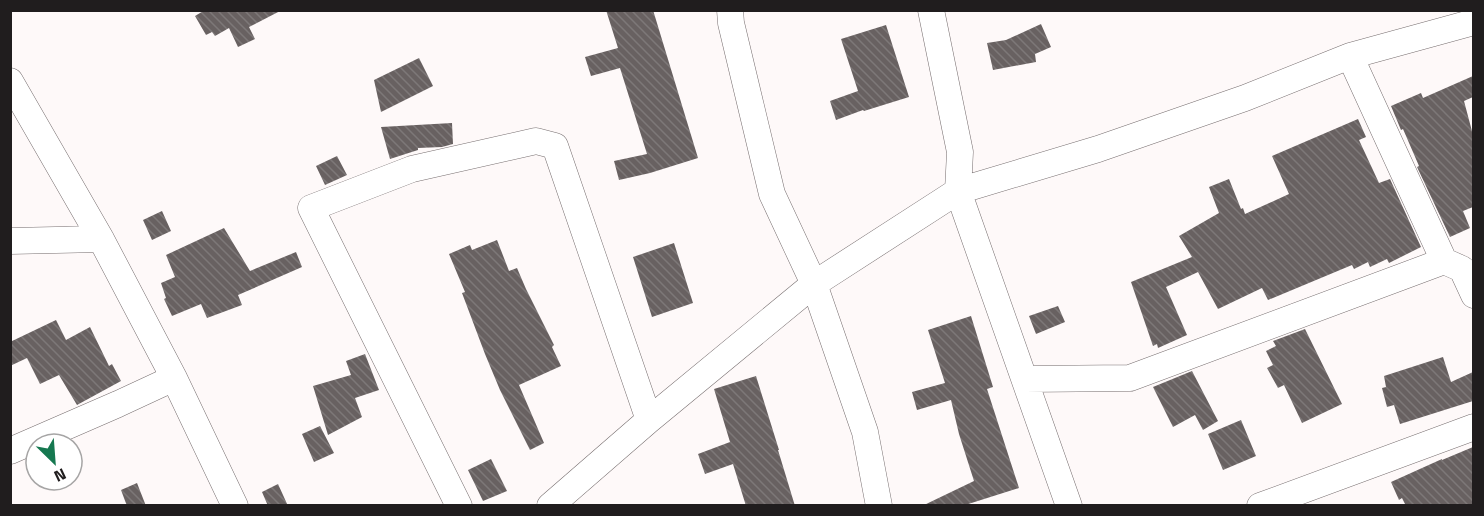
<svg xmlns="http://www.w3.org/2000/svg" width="1484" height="516" viewBox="0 0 1484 516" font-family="'Titillium Web',sans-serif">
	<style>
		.building { fill: url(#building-back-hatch) }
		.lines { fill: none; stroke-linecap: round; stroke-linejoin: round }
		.minor-casing { stroke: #776f70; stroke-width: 27 }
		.minor { stroke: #fff; stroke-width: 26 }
	</style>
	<defs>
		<pattern id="building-back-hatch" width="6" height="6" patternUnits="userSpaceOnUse" patternTransform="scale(1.5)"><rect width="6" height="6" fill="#686161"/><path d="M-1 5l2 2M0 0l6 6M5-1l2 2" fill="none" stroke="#7d7878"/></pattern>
	</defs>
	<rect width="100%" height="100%" fill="#fef9f9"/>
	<path class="building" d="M 205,10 L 282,10 L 249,27 L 255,39 L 238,47 L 229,28 L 215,36 L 212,32 L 206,35 L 195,16 Z
		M 606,10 L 653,10 L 698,158 L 650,173 L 619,180 L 614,161 L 647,154 L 620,68 L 591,76 L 585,57 L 618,48 Z
		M 1041,24 L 1051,47 L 1035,54 L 1036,62 L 993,70 L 987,43 L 1006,40 Z
		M 886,25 L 909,97 L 864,111 L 863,110 L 836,120 L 830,101 L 858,91 L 841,39 Z
		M 419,58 L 433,86 L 381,112 L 374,80 Z
		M 1473,76 L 1473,97 L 1464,101 L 1473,135 L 1473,207 L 1463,211 L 1470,228 L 1450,237 L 1417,167 L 1419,166 L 1403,129 L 1401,130 L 1391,106 L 1421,93 L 1423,98 Z
		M 1358,119 L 1366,137 L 1359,140 L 1379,183 L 1390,179 L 1421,247 L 1389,263 L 1387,259 L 1370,267 L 1368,262 L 1354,269 L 1352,265 L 1268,300 L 1262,288 L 1218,309 L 1198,272 L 1166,287 L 1187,335 L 1158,348 L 1157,344 L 1153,346 L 1131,282 L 1192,257 L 1179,236 L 1219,213 L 1209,187 L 1229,179 L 1241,209 L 1243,208 L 1245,214 L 1289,194 L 1272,156 Z
		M 452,123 L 453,144 L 442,147 L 418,148 L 418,150 L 390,159 L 381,127 Z
		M 337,156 L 347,175 L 325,185 L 316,166 Z
		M 162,211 L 171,231 L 152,240 L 143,220 Z
		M 224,228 L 250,271 L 296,252 L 302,267 L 238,295 L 242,305 L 207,318 L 201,304 L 172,316 L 164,299 L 166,298 L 161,283 L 175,277 L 166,255 Z
		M 497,240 L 509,271 L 517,268 L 526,289 L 554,345 L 552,347 L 561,366 L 519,385 L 544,443 L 530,450 L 500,390 L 485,354 L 462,293 L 465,292 L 449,254 L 470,245 L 472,250 Z
		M 674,243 L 693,303 L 652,317 L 633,257 Z
		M 1058,306 L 1065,322 L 1036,334 L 1029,316 Z
		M 971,316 L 993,387 L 987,389 L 1019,488 L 962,506 L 922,506 L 974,481 L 959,434 L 951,400 L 917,410 L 912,392 L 945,383 L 928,330 Z
		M 56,320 L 66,340 L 90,327 L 109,366 L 112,364 L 121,381 L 77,405 L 59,375 L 40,384 L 27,358 L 10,366 L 10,342 Z
		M 1305,329 L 1342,404 L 1302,423 L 1284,385 L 1278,388 L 1267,368 L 1273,365 L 1266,351 L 1276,346 L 1273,341 Z
		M 365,354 L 379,390 L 355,398 L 362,417 L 328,435 L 313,386 L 351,375 L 346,361 Z
		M 1443,357 L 1451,382 L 1473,372 L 1473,401 L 1400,424 L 1394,405 L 1387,407 L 1382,388 L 1386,387 L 1384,376 Z
		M 1192,371 L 1218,421 L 1203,430 L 1195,415 L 1173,427 L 1153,387 Z
		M 756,376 L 779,450 L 778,450 L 795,506 L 746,506 L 733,464 L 705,474 L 698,454 L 730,442 L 714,389 Z
		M 1241,420 L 1256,456 L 1223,470 L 1208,434 Z
		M 320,426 L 334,453 L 314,462 L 302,434 Z
		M 1473,447 L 1473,506 L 1406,506 L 1402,498 L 1399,500 L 1391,482 L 1442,459 L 1442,460 Z
		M 491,459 L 507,491 L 483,501 L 468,470 Z
		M 137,483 L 146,506 L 127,506 L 121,490 Z
		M 278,484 L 288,506 L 268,506 L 262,492 Z"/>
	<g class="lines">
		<g class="minor-casing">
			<path id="minor" d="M 730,10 L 731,23 L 772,194 L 814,284 L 865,432 L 879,506
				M 931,10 L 960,152 L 958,191 L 1098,149 L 1245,98 L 1350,56 L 1474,22
				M 1350,56 L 1444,261 L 1462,269 L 1474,295
				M 10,81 L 101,239 L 174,378 L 235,506
				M 10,241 L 101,239
				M 1025,379 L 1130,378 L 1444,261
				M 10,451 L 118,404 L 174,378
				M 459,506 L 311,208 L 412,169 L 536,141 L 555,146 L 649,420
				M 550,506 L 649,420 L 814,284 L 958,191 L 1069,506
				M 1260,506 L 1474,427"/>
		</g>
		<use href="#minor" class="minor"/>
	</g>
	<rect width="1484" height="516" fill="none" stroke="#201d1e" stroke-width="24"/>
	<g transform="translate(54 462) rotate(155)"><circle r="28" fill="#ffffff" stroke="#a6a5a5" stroke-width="1.5"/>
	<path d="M0-4.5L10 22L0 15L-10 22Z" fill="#167850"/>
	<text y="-9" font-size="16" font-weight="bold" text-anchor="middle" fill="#201d1e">N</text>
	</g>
</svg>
